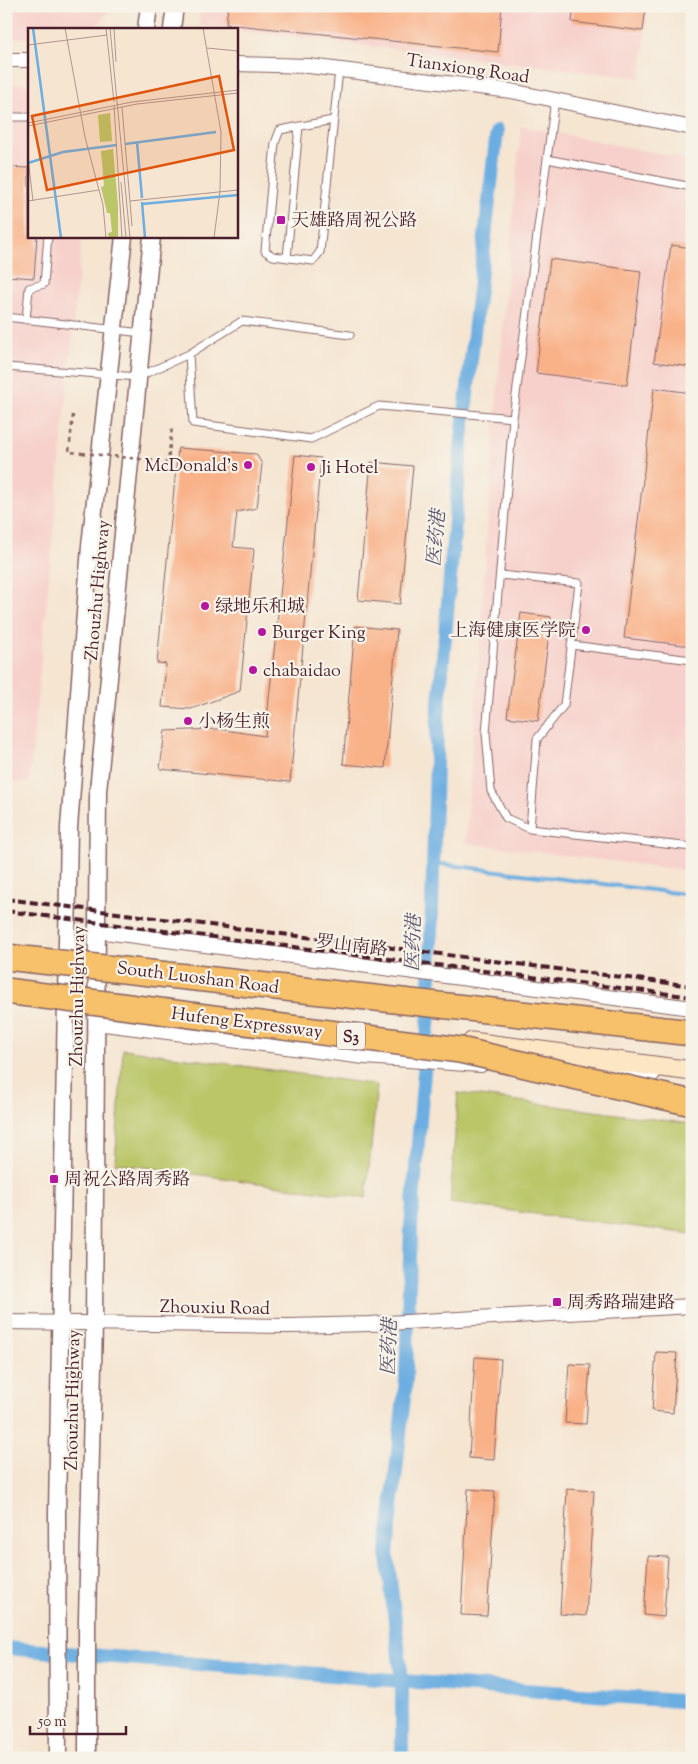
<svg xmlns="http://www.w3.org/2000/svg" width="698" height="1764" viewBox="0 0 698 1764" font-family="'Sorts Mill Goudy','Noto Serif SC',serif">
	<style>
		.built { fill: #f7d0cb }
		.green { fill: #bac668; stroke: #82724a }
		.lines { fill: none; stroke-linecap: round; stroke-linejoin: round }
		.stream { stroke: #6caee1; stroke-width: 4 }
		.canal { stroke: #6caee1; stroke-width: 14 }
		.building { fill: #f9b188 }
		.service-casing { stroke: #866465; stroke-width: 9 }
		.minor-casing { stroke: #866465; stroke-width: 16 }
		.tertiary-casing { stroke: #866465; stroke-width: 19 }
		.secondary-casing { stroke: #866465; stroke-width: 21 }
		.path { stroke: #866465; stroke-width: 2.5; stroke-dasharray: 4 4; stroke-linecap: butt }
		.service { stroke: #fff; stroke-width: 7 }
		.minor { stroke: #fff; stroke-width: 14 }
		.tertiary { stroke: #fff; stroke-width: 16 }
		.secondary { stroke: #fce6c4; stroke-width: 19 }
		.rail { stroke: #4a1f2b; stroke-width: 4; stroke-dasharray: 8 4; stroke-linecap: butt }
		.motorway-bridge-casing { stroke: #866465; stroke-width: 28; stroke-linecap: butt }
		.path-bridge { stroke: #866465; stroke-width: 2.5; stroke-dasharray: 4 4; stroke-linecap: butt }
		.motorway-bridge { stroke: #f7c06b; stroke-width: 25 }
		.poi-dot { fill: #b5179e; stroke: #f7f3e8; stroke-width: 2 }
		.labels { text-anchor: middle; stroke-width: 4.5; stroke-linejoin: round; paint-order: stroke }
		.shield { fill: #f7f3e8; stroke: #7e5f64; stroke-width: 1 }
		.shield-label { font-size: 16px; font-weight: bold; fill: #4a1f2b }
		.street-label { font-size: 18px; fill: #4a1f2b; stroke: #f7f3e8 }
		.poi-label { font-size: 18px; fill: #4a1f2b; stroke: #f7f3e8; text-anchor: start }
		.water-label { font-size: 19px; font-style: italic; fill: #56516b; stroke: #f7f3e8 }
		.inset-river { fill: none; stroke: #6caee1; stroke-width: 2.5 }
		.inset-road { fill: none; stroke: #b1968f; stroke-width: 1 }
		.view { fill: #e0560e; fill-opacity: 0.15; stroke: #e0560e; stroke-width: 2.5 }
		.inset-edge { fill: none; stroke: #4a1f2b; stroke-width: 2.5 }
	</style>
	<rect width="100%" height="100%" fill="#f7f3e8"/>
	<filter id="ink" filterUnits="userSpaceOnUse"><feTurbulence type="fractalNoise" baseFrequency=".02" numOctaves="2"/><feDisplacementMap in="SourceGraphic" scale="10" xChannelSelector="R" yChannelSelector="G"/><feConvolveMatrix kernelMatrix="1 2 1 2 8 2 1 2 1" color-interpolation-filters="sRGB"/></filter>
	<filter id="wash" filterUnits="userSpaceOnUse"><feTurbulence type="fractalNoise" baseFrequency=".0096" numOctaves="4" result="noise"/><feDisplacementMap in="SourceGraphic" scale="20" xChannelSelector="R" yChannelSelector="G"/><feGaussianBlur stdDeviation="1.12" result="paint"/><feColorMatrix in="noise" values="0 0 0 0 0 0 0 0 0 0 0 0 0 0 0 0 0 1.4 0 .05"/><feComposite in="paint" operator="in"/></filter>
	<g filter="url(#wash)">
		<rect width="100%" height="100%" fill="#f5e5d1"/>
		<path class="built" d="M 6,6 L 113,6 L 94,29 L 29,29 L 29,38 L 6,38 Z
			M 201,6 L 648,6 L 641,78 L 199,26 Z
			M 6,84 L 29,84 L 29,236 L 82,236 L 29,783 L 6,781 Z
			M 521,126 L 692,160 L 692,871 L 466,843 L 495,418 Z"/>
		<path class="green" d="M 123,1049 L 377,1085 L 366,1198 L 115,1163 Z
			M 458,1093 L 692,1124 L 692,1234 L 450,1203 Z"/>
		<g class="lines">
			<path class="stream" d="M 433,863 L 692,895"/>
			<path class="canal" d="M 6,1648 L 402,1681 L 692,1702
				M 402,1758 L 402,1681 L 387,1553 L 406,1379 L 411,1227 L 429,1013 L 437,729 L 462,439 L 497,131"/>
		</g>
		<g id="blocks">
			<path class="building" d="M 228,6 L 502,6 L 498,52 L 226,24 Z
				M 574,6 L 646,6 L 643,31 L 572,22 Z
				M 6,167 L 29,168 L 29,236 L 37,236 L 34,278 L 6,276 Z
				M 671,245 L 692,248 L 692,367 L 654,362 Z
				M 550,259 L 641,271 L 627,385 L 536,373 Z
				M 654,388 L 692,393 L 692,646 L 624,638 Z
				M 178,448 L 256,454 L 262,464 L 257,508 L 237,512 L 233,547 L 254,549 L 240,691 L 191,709 L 162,707 L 166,664 L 157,663 Z
				M 295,455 L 321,458 L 290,782 L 160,769 L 165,731 L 217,729 L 265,736 Z
				M 371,462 L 413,466 L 400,604 L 358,600 Z
				M 521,613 L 551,617 L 538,721 L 507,717 Z
				M 355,626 L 397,630 L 385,768 L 343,764 Z
				M 656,1352 L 677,1353 L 673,1413 L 652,1411 Z
				M 475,1357 L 501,1359 L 494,1460 L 469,1458 Z
				M 569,1364 L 590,1365 L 586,1424 L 565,1423 Z
				M 468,1489 L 495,1491 L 487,1616 L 461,1615 Z
				M 567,1489 L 594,1491 L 586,1616 L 560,1614 Z
				M 648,1556 L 668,1557 L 664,1617 L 644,1615 Z"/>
		</g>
	</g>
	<g filter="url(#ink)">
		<use href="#blocks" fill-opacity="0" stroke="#866465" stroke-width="1"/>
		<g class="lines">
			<g class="service-casing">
				<path id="service" d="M 6,117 L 29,117
					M 333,120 L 280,130 L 275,143 L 265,251 L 273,256 L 313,261 L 320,252 L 339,70
					M 547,159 L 555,100
					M 692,187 L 547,159 L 513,418 L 486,733 L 491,791 L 506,818 L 530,829 L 692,847
					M 287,258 L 299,126
					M 6,317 L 142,333
					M 26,320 L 29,288 L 44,284 L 48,236
					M 189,354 L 193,423 L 311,439 L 379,406 L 513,418
					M 6,367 L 138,377 L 189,354 L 242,321 L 350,335
					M 500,575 L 579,583 L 564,705 L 537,739 L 530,829
					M 571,645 L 692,660"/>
			</g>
			<g class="minor-casing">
				<path id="minor" d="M 6,60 L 29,60
					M 236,64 L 309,66 L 511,91 L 692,128
					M 97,931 L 692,1008
					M 96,1023 L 364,1057 L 481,1065
					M 587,1069 L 653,1074
					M 6,1322 L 289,1326 L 370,1324 L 692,1306"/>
			</g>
			<g class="tertiary-casing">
				<path id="tertiary" d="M 146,29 L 149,6
					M 172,29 L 175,6
					M 58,1758 L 57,1513 L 69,828 L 90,546 L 124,236
					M 87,1758 L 87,1619 L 94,1324 L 98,791 L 152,236"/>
			</g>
			<g class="secondary-casing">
				<path id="secondary" d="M 472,1042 L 692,1071"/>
			</g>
			<path class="path" d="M 73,415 L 69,452 L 82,453
				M 149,460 L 168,462 L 172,427"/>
			<use href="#service" class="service"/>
			<use href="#minor" class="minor"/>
			<use href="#tertiary" class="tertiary"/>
			<use href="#secondary" class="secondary"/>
			<path class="rail" d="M 6,899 L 692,986
				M 6,911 L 692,997"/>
			<g class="motorway-bridge-casing">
				<path id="motorway-bridge" d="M 6,957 L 692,1033
					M 6,991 L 460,1050 L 692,1103"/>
			</g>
			<path class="path-bridge" d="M 82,453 L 149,460"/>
			<use href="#motorway-bridge" class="motorway-bridge"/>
		</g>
	</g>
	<g class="poi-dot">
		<rect x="276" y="215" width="10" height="10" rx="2.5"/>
		<circle cx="248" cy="465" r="5"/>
		<circle cx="311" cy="467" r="5"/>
		<circle cx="205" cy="606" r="5"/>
		<circle cx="586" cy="630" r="5"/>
		<circle cx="262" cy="632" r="5"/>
		<circle cx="253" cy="670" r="5"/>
		<circle cx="188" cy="721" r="5"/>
		<rect x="49" y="1174" width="10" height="10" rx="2.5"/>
		<rect x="552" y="1297" width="10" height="10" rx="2.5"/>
	</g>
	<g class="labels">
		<rect class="shield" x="337" y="1022.5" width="28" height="27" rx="4"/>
		<g class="shield-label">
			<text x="351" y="1042">S3</text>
		</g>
		<g class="street-label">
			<text transform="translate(468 68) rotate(8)" y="6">Tianxiong Road</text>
			<text transform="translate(97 590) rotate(-85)" y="6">Zhouzhu Highway</text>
			<text transform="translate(352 945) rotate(7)" y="6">罗山南路</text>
			<text transform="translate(198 977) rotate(7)" y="6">South Luoshan Road</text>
			<text transform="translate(77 996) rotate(-89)" y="6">Zhouzhu Highway</text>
			<text transform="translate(247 1022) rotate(7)" y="6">Hufeng Expressway</text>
			<text transform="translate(215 1307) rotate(1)" y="6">Zhouxiu Road</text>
			<text transform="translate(72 1400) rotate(-89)" y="6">Zhouzhu Highway</text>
		</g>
		<g class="poi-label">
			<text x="291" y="226">天雄路周祝公路</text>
			<text x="238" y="471" text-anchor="end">McDonald's</text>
			<text x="321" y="473">Ji Hotel</text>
			<text x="215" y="612">绿地乐和城</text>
			<text x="576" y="636" text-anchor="end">上海健康医学院</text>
			<text x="272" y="638">Burger King</text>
			<text x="263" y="676">chabaidao</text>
			<text x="198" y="727">小杨生煎</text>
			<text x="64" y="1185">周祝公路周秀路</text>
			<text x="567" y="1308">周秀路瑞建路</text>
		</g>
		<g class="water-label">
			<text transform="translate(435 538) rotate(-85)" y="7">医药港</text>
			<text transform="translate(412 943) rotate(-88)" y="7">医药港</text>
			<text transform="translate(388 1347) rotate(-88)" y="7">医药港</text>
		</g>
	</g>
	<g transform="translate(28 28)">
		<rect width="210" height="210" fill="#f5e5d1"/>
		<path d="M 82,85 L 84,113 L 72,114 L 70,87 ZM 85,121 L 90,178 L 90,210 L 81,210 L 80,205 L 84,204 L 82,185 L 79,185 L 73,159 L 76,158 L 73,123 Z" fill="#bac668"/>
		<path class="inset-river" d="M 5,0 L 33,210M 109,114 L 114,170M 97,116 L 188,104M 0,135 L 35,124 L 89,117M 114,174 L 117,210M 114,176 L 210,167"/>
		<path class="inset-road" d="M 37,0 L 57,109 L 75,177 L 78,210M 78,0 L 86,74M 82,0 L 102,210M 86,0 L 88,34M 175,0 L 193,104 L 192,163 L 186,210M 0,17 L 79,7M 179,20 L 210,23M 86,77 L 94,210M 94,79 L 104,198M 0,95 L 104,74 L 210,62M 0,98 L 109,76 L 210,65M 0,130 L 5,173M 93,154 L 98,210M 0,173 L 71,162M 102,173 L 210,162"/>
		<path class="view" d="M 191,48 L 206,122 L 19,162 L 4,88 Z"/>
		<rect width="210" height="210" class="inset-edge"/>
	</g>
	<rect width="698" height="1764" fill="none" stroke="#f7f3e8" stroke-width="25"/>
	<path d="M30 1726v8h96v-8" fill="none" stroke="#4a1f2b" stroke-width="2.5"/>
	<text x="38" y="1726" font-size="15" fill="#4a1f2b" stroke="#f7f3e8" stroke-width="4" paint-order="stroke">50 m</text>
</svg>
